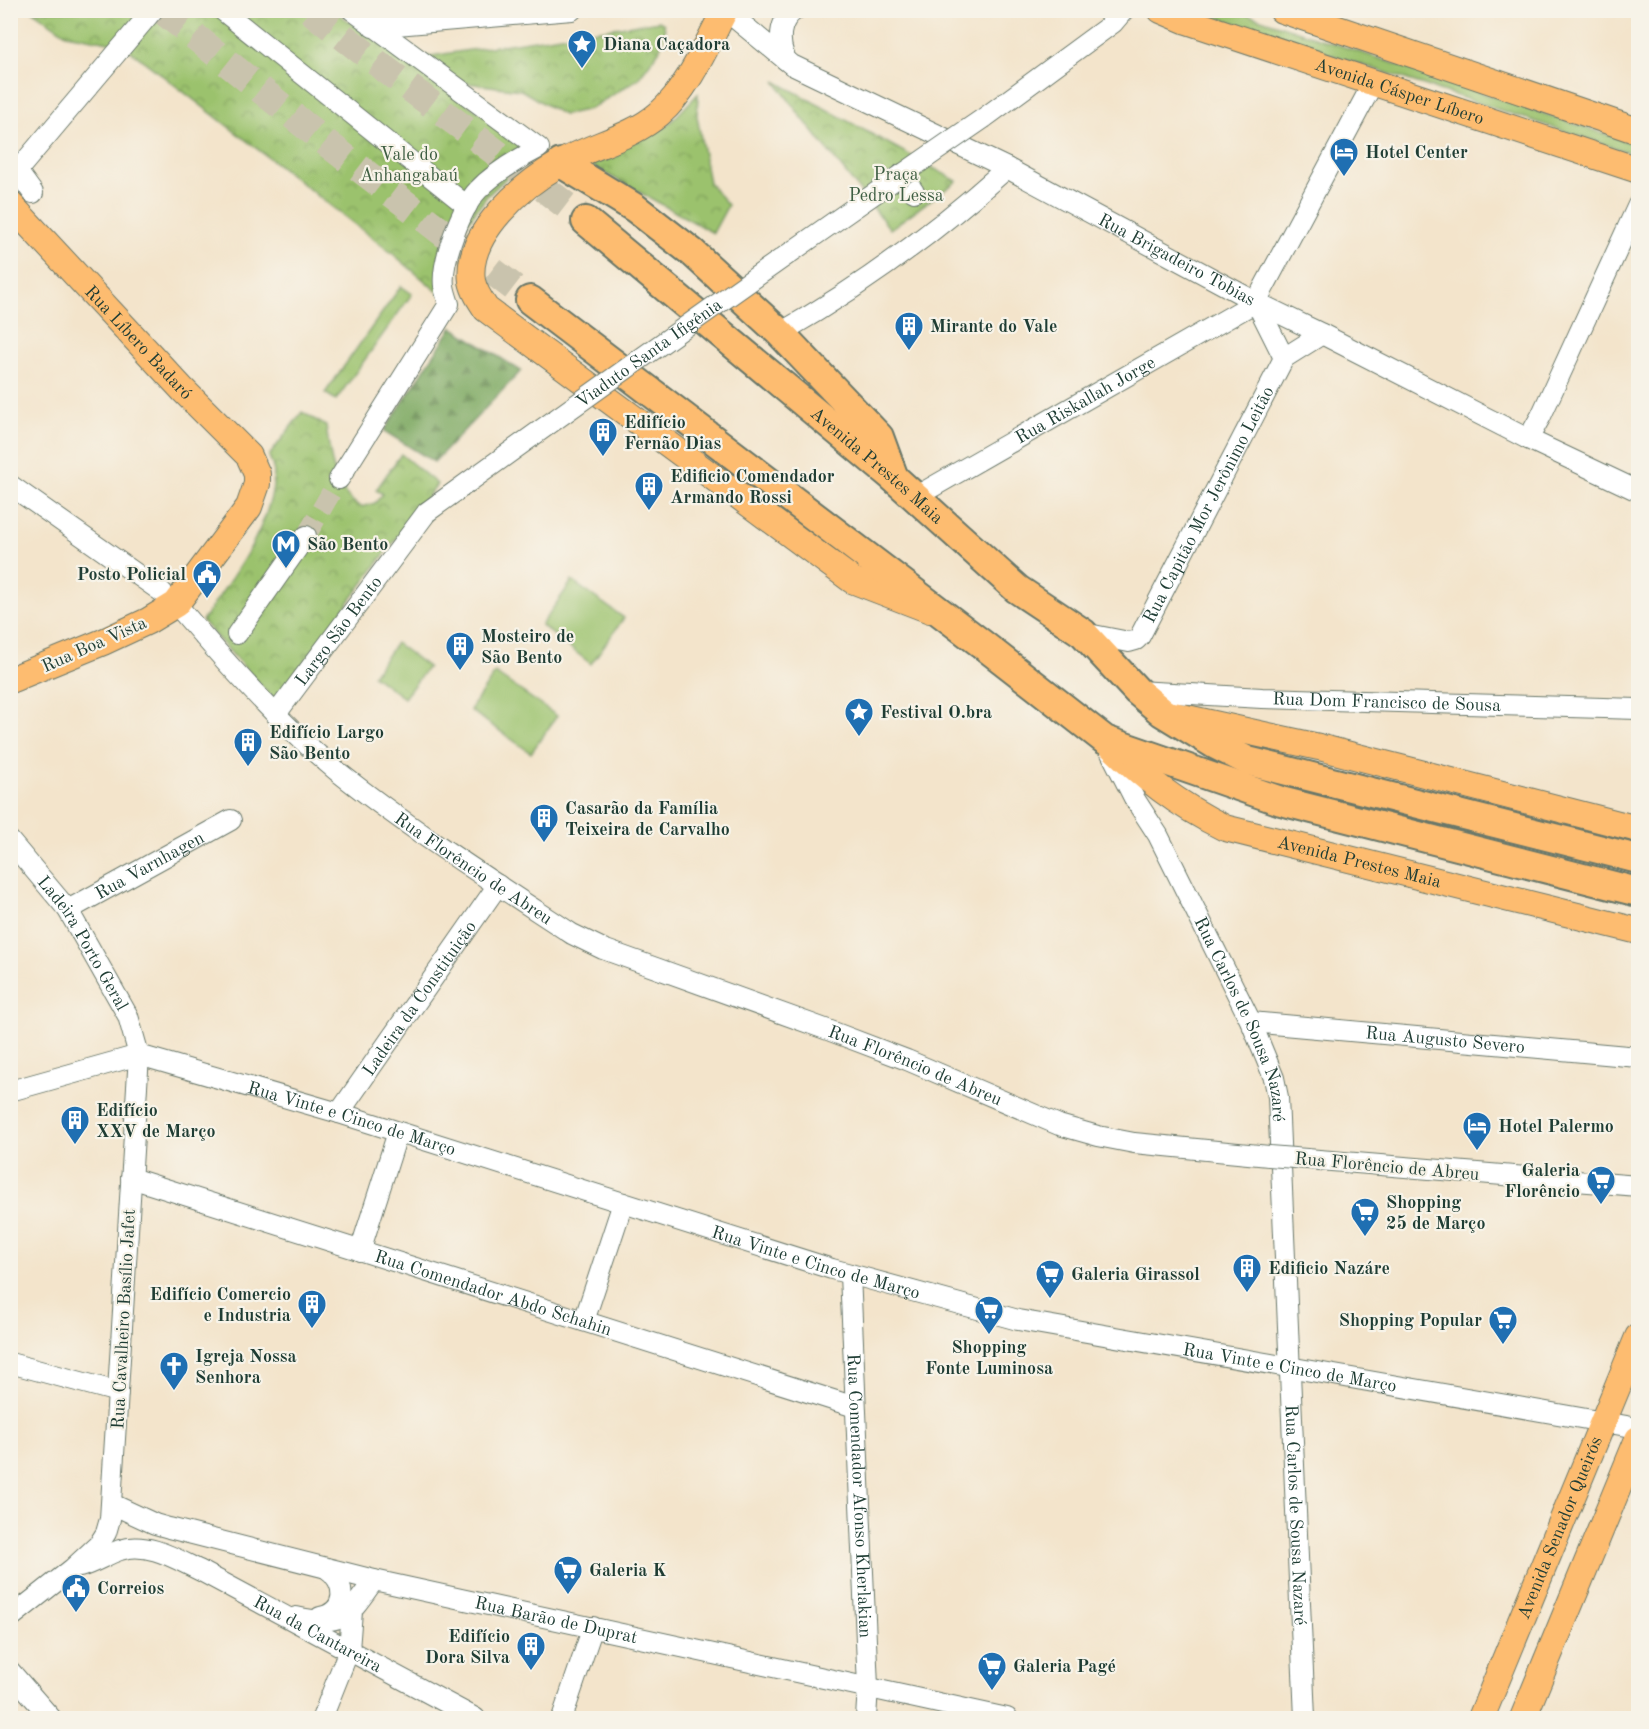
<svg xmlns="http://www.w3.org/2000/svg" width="1649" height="1729" viewBox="0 0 1649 1729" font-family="'Old Standard TT',serif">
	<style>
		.green { fill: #9bc26d; stroke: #5d8050; stroke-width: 1.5 }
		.forest { fill: url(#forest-firs); stroke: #4e724a; stroke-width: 1.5 }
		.park { fill: url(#park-crowns); stroke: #5d8050; stroke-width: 1.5 }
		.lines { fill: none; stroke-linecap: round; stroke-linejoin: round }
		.minor-tunnel { stroke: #c9c3ad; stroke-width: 20; stroke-dasharray: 20 10; stroke-linecap: butt }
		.highway-tunnel { stroke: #c9c3ad; stroke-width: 28; stroke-dasharray: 28 14; stroke-linecap: butt }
		.minor-casing { stroke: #697769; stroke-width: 22 }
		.major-casing { stroke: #697769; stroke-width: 28 }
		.highway-casing { stroke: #697769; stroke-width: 32 }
		.minor { stroke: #fff; stroke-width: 20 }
		.major { stroke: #fdbc70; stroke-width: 26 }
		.highway { stroke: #fdbc70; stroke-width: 28 }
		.minor-bridge-casing { stroke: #697769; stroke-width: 22; stroke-linecap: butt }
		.minor-bridge { stroke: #fff; stroke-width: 20 }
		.labels { text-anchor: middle; stroke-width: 4.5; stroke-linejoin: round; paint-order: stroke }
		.poi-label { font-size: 18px; font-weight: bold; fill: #1f3d34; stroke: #f7f3e8; text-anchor: start }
		.street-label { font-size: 18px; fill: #1f3d34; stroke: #f7f3e8 }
		.park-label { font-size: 18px; fill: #3e5e42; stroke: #f7f3e8 }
	</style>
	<defs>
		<pattern id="forest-firs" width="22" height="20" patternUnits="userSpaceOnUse" patternTransform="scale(1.5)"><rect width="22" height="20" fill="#7ca860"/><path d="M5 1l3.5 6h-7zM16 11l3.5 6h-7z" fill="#658a50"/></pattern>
		<pattern id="park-crowns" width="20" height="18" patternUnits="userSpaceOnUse" patternTransform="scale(1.5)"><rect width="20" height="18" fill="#9bc26d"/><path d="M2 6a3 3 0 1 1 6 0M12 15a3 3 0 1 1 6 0" fill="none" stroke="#7e9f5a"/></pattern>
	</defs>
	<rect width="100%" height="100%" fill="#f7f3e8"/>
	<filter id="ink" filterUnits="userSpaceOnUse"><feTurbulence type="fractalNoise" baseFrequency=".0167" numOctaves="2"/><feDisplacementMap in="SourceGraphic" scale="12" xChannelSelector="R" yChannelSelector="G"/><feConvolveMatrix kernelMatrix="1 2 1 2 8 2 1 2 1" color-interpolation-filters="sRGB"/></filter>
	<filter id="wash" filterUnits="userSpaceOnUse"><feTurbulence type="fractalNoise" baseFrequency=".008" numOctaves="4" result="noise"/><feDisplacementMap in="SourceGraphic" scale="24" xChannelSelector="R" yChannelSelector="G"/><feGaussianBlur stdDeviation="1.35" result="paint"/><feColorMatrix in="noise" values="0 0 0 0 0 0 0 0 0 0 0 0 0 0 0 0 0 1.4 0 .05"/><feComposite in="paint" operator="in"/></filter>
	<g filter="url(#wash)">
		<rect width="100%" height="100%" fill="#f3e4cb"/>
		<path class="green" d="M 1198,11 L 1237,11 L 1635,144 L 1631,153 Z
			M 401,286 L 412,294 L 336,400 L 325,393 Z
			M 572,581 L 624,618 L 591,664 L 541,625 Z
			M 396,643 L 428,667 L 404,698 L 373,675 Z
			M 495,673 L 557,716 L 531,753 L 470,710 Z"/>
		<path class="forest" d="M 452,327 L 521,371 L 434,462 L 384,431 Z"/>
		<path class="park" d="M 33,11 L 334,11 L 405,60 L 659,21 L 664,24 L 665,33 L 659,51 L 638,79 L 590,109 L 563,115 L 521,90 L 427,78 L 541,152 L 513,172 L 487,196 L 463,229 L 453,248 L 451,303 L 393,254 L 128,49 L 109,42 L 66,34 Z
			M 775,81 L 957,181 L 890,229 L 799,114 Z
			M 698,94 L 697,116 L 709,183 L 728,205 L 713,233 L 587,163 L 666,127 Z
			M 302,412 L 326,426 C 330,454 333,492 361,507 L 375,503 L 383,494 L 376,490 L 401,454 L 437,484 L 275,701 L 202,621 C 230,580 273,526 274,474 C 274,468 271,462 269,456 Z"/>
	</g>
	<g filter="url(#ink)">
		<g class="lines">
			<path class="minor-tunnel" d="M 306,536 L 339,479"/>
			<path class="highway-tunnel" d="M 162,10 L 328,144 L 530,300
				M 310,10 C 400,83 495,150 586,221"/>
			<g class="minor-casing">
				<g id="minor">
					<path d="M 222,10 L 467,206"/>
					<path id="s1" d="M 725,10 L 792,65 L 1007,168 L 1256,302 L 1322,334 L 1528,439 L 1638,491"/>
					<path d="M 373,27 L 572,10"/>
					<path d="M 786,60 C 778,43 778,21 795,10"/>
					<path d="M 984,118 L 1113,23 L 1124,10"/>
					<path d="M 10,165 L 17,171 L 33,193"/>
					<path d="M 17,171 L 153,10"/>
					<path d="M 902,174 L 914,192"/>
					<path d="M 1256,302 L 1373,83"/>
					<path d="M 1256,302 L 1284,358"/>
					<path d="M 780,333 C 861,287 938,230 1007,168"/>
					<path d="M 1528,439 L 1541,416 L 1638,205"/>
					<path d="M 339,479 L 449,304 C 447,298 445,292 444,286 C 441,262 461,208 478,190 C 494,173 518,159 539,148 L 352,10"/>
					<path d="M 10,485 L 162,592"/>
					<path id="s2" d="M 915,497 L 1256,302"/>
					<path id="s3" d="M 176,604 C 224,661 280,724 337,771 C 411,830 493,882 572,934 L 603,949 L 828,1030 L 907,1060 L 1059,1125 L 1098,1136 L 1134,1143 L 1269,1156"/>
					<path id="s4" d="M 1083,633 L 1129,642 L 1136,640 L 1140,636 L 1284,358 L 1322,334"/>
					<path d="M 237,634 L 306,536"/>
					<path id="s5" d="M 1137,691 L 1262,698 L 1638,709"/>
					<path id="s6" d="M 276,714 L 427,512"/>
					<path id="s7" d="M 1110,751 L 1134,798 L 1158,835 L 1251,1022 L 1274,1078 L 1278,1097 L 1305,1718"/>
					<path id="s8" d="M 10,841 L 68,910 L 128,1016 L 139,1055 L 110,1519 L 106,1533 L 99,1544 L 72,1569 L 10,1618"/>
					<path id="s9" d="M 68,910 L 231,820"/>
					<path id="s10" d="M 1251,1022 L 1638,1057"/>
					<path id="s11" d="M 10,1091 L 139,1055 L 339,1113 L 832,1269 L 1018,1320 L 1638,1428"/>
					<path id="s12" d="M 339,1113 L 498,885"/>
					<path d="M 1307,1159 L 1638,1186"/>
					<path id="s13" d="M 131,1178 L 855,1407"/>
					<path d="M 360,1251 L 398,1132"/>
					<path id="s14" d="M 850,1274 L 868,1687 L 866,1718"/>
					<path d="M 584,1321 L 623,1203"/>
					<path d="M 10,1363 L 118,1392"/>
					<path id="s15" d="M 112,1504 L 155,1524 L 169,1528 L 374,1580 L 1007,1718"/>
					<path id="s16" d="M 80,1567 C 94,1563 106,1555 120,1550 C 148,1541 176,1559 201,1571 L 475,1718"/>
					<path d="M 296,1617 C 343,1628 349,1615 374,1580"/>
					<path d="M 320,1617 C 348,1612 347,1581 326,1568"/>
					<path d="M 10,1671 L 51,1718"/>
					<path d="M 322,1718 L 349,1650 L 352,1611"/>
					<path d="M 562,1718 L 593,1627"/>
				</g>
			</g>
			<g class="major-casing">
				<g id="major">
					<path d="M 725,10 C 707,44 688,89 659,114 C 631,138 592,145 561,163 C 524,184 465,233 472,281 C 474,291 480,300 486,309 L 852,580 L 930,610"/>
					<path id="s17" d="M 1161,10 L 1187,21 L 1638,170"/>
					<path d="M 1282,10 L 1638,131"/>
					<path id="s18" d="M 10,204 L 183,390 L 249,456 L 257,474 L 257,484 L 249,507 L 176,604 L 148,621 L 103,642 L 10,680"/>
					<path d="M 1173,715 L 1319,747 L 1638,829"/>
					<path id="s19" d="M 1105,740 C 1144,778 1176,804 1225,828 L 1638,931"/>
					<path id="s20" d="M 1481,1718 L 1638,1337"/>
					<path d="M 1523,1718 L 1638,1439"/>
				</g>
			</g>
			<g class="highway-casing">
				<g id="highway">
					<path d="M 561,163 L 635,208 L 693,253 L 780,333 L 879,437 L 894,478"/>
					<path id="s21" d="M 586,221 L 894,478 L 1017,589 L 1083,633 L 1137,691 L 1162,712 L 1216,745 L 1248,761 L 1638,859"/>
					<path d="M 530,300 L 982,644 L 1105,740 L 1281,801 L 1638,892"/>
				</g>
			</g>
			<use href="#minor" class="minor"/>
			<use href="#major" class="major"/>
			<use href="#highway" class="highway"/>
			<g class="minor-bridge-casing">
				<g id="minor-bridge">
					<path id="s22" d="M 427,512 C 611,379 796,247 984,118"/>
					<path d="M 1269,1156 L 1307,1159"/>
				</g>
			</g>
			<use href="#minor-bridge" class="minor-bridge"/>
		</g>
	</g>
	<defs>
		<g id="sight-pin" transform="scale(1.5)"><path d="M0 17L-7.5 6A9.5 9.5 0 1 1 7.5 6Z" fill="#1f6fb2" stroke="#f7f3e8"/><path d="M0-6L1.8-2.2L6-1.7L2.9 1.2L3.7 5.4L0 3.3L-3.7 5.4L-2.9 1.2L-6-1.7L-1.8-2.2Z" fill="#fff"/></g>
		<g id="hotel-pin" transform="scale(1.5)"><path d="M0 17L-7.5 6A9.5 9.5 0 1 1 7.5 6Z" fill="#1f6fb2" stroke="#f7f3e8"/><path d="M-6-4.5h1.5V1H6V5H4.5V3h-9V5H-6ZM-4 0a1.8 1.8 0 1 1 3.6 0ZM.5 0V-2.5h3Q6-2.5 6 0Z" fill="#fff"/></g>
		<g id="building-pin" transform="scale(1.5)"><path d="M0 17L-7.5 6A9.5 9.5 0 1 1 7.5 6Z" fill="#1f6fb2" stroke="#f7f3e8"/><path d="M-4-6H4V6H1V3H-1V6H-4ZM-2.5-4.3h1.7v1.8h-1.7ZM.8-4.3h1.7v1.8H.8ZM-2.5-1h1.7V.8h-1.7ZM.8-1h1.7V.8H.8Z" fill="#fff"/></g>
		<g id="metro-pin" transform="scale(1.5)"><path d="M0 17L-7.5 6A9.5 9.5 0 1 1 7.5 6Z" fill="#1f6fb2" stroke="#f7f3e8"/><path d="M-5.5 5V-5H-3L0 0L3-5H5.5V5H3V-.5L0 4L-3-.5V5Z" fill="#fff"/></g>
		<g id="civic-pin" transform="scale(1.5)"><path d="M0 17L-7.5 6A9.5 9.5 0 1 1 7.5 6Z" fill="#1f6fb2" stroke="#f7f3e8"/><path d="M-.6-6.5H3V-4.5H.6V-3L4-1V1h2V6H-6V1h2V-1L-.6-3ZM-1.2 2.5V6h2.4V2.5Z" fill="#fff"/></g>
		<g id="supermarket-pin" transform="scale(1.5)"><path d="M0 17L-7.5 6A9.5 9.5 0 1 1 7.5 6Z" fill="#1f6fb2" stroke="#f7f3e8"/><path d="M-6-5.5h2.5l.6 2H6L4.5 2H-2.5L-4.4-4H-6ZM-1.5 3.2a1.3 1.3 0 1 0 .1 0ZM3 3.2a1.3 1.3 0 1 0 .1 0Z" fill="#fff"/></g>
		<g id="church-pin" transform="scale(1.5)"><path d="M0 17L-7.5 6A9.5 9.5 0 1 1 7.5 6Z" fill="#1f6fb2" stroke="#f7f3e8"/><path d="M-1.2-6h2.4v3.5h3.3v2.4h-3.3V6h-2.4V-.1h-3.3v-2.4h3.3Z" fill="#fff"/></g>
	</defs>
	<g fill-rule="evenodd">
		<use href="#sight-pin" x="582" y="44"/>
		<use href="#hotel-pin" x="1344" y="152"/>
		<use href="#building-pin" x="909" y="326"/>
		<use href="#building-pin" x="603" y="432"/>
		<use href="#building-pin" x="649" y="486"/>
		<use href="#metro-pin" x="286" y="544"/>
		<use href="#civic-pin" x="207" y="574"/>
		<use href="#building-pin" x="460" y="646"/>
		<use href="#sight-pin" x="859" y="712"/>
		<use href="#building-pin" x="248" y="742"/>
		<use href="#building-pin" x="544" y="818"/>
		<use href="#building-pin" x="75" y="1120"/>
		<use href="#hotel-pin" x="1477" y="1126"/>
		<use href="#supermarket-pin" x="1601" y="1180"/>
		<use href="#supermarket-pin" x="1365" y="1212"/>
		<use href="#building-pin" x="1247" y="1268"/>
		<use href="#supermarket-pin" x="1050" y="1274"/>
		<use href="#building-pin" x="312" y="1304"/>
		<use href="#supermarket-pin" x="989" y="1310"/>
		<use href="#supermarket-pin" x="1503" y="1320"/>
		<use href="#church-pin" x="174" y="1366"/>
		<use href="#supermarket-pin" x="568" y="1570"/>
		<use href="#civic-pin" x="76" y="1588"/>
		<use href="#building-pin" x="531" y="1646"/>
		<use href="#supermarket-pin" x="992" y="1666"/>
	</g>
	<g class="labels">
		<g class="poi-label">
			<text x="603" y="50">Diana Caçadora</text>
			<text x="1365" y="158">Hotel Center</text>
			<text x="930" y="332">Mirante do Vale</text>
			<text x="624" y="428">Edifício<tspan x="624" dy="21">Fernão Dias</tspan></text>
			<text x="670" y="482">Edificio Comendador<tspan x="670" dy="21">Armando Rossi</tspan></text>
			<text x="307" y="550">São Bento</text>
			<text x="186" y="580" text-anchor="end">Posto Policial</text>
			<text x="481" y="642">Mosteiro de<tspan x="481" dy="21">São Bento</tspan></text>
			<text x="880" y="718">Festival O.bra</text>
			<text x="269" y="738">Edifício Largo<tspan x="269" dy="21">São Bento</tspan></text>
			<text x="565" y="814">Casarão da Família<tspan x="565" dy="21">Teixeira de Carvalho</tspan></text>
			<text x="96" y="1116">Edifício<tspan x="96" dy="21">XXV de Março</tspan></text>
			<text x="1498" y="1132">Hotel Palermo</text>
			<text x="1580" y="1176" text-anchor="end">Galeria<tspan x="1580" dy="21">Florêncio</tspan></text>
			<text x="1386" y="1208">Shopping<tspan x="1386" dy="21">25 de Março</tspan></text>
			<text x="1268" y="1274">Edificio Nazáre</text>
			<text x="1071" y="1280">Galeria Girassol</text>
			<text x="291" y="1300" text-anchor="end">Edifício Comercio<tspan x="291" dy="21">e Industria</tspan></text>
			<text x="1482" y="1326" text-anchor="end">Shopping Popular</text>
			<text x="989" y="1353" text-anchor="middle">Shopping<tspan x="989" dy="21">Fonte Luminosa</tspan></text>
			<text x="195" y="1362">Igreja Nossa<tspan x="195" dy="21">Senhora</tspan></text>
			<text x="589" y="1576">Galeria K</text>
			<text x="97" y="1594">Correios</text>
			<text x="510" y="1642" text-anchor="end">Edifício<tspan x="510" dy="21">Dora Silva</tspan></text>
			<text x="1013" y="1672">Galeria Pagé</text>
		</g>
		<g class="street-label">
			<text dy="6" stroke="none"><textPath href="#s17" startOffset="252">Avenida Cásper Líbero</textPath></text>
			<text dy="6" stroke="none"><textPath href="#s1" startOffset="518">Rua Brigadeiro Tobias</textPath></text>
			<text dy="6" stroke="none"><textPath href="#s18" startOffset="189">Rua Líbero Badaró</textPath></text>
			<text dy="6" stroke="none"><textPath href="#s22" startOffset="273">Viaduto Santa Ifigênia</textPath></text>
			<text dy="6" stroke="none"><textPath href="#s2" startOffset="196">Rua Riskallah Jorge</textPath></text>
			<text dy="6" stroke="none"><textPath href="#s21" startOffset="380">Avenida Prestes Maia</textPath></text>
			<text dy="6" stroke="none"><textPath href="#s4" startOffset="208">Rua Capitão Mor Jerônimo Leitão</textPath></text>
			<text dy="6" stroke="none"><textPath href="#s6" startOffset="104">Largo São Bento</textPath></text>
			<text transform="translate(94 644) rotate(-24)" y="6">Rua Boa Vista</text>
			<text dy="6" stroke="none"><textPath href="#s5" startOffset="250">Rua Dom Francisco de Sousa</textPath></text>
			<text dy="6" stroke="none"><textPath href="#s19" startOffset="288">Avenida Prestes Maia</textPath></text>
			<text dy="6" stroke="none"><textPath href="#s9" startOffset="93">Rua Varnhagen</textPath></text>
			<text dy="6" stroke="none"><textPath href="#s3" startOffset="400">Rua Florêncio de Abreu</textPath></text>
			<text dy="6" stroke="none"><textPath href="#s8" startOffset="126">Ladeira Porto Geral</textPath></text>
			<text dy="6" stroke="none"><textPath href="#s12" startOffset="140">Ladeira da Constituição</textPath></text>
			<text dy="6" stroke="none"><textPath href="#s7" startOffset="300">Rua Carlos de Sousa Nazaré</textPath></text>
			<text dy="6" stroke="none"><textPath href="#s10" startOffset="195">Rua Augusto Severo</textPath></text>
			<text dy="6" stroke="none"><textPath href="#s3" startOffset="886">Rua Florêncio de Abreu</textPath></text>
			<text dy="6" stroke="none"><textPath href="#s11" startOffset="356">Rua Vinte e Cinco de Março</textPath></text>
			<text transform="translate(1387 1166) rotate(5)" y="6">Rua Florêncio de Abreu</text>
			<text dy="6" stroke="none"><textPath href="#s11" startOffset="842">Rua Vinte e Cinco de Março</textPath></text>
			<text dy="6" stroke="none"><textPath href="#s13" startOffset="380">Rua Comendador Abdo Schahin</textPath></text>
			<text transform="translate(123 1319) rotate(-87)" y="6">Rua Cavalheiro Basílio Jafet</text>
			<text dy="6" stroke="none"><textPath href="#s11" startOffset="1328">Rua Vinte e Cinco de Março</textPath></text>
			<text dy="6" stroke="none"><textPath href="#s14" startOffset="222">Rua Comendador Afonso Kherlakian</textPath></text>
			<text dy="6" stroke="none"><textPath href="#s7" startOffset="804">Rua Carlos de Sousa Nazaré</textPath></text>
			<text dy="6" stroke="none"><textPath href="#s20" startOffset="206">Avenida Senador Queirós</textPath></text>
			<text dy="6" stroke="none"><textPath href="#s15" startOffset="460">Rua Barão de Duprat</textPath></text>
			<text dy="6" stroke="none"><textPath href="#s16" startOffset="262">Rua da Cantareira</textPath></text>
		</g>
		<g class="park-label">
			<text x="409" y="160">Vale do<tspan x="409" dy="21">Anhangabaú</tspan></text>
			<text x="896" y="180">Praça<tspan x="896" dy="21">Pedro Lessa</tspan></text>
		</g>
	</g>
	<rect width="1649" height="1729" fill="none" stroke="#f7f3e8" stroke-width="36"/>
</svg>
